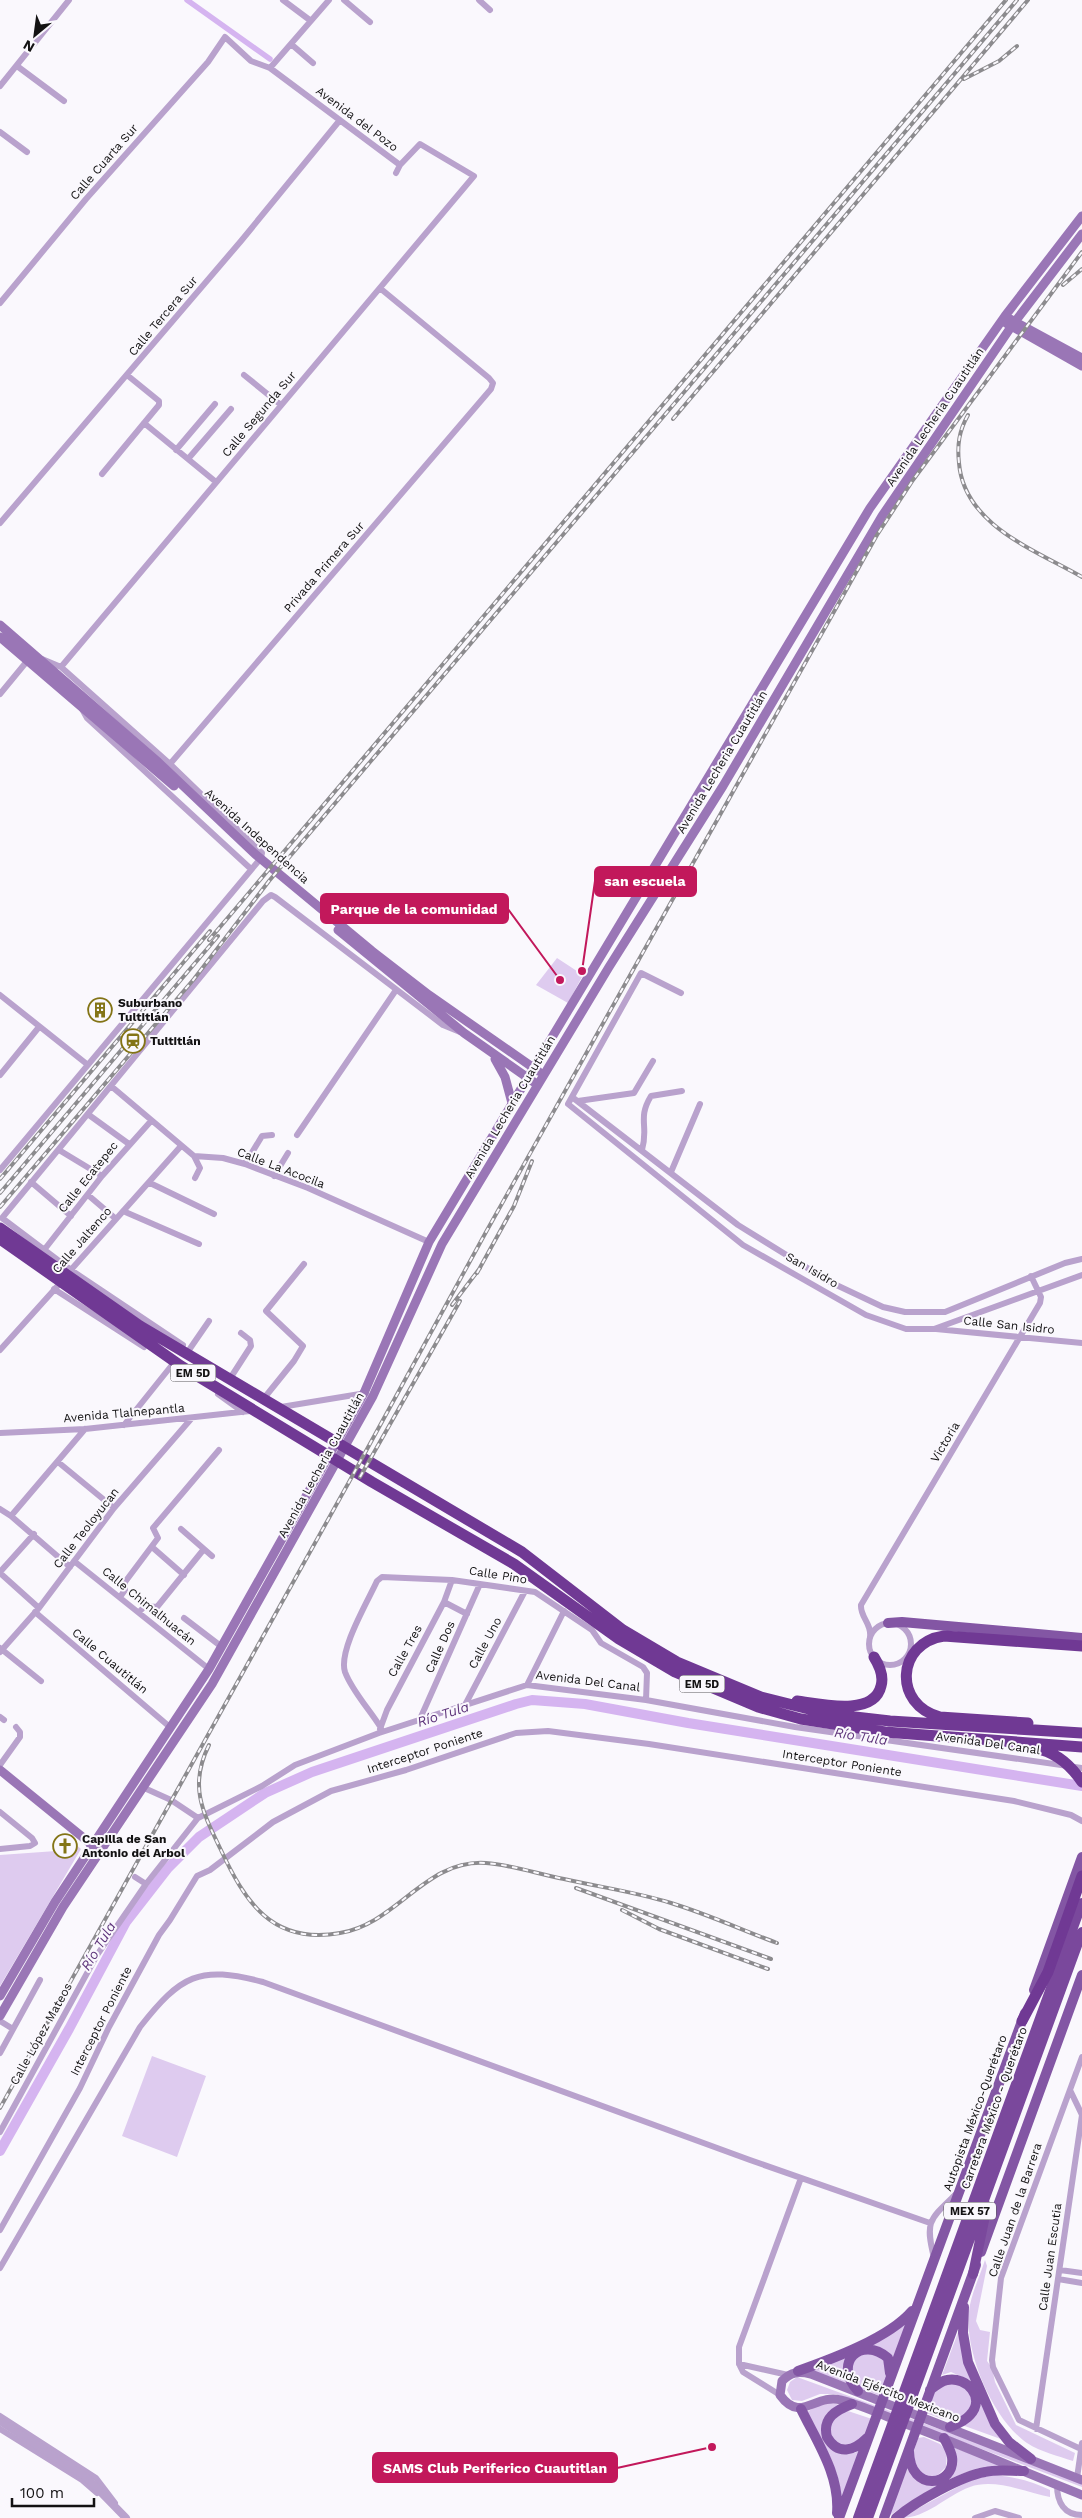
<svg xmlns="http://www.w3.org/2000/svg" width="1082" height="2518" viewBox="0 0 1082 2518" font-family="'Work Sans',sans-serif">
	<style>
		.green { fill: #decbef }
		.lines { fill: none; stroke-linecap: round; stroke-linejoin: round }
		.canal { stroke: #d5b4f0; stroke-width: 5.5 }
		.river { stroke: #d5b4f0; stroke-width: 10 }
		.minor { stroke: #b9a2cd; stroke-width: 6 }
		.tertiary { stroke: #b9a2cd; stroke-width: 8 }
		.secondary { stroke: #9a76b6; stroke-width: 9 }
		.primary { stroke: #8356a4; stroke-width: 10 }
		.trunk { stroke: #7a489c; stroke-width: 10 }
		.motorway { stroke: #703994; stroke-width: 11 }
		.rail-casing { stroke: #8c8b8e; stroke-width: 4 }
		.rail { stroke: #faf8fd; stroke-width: 2; stroke-dasharray: 5.5; stroke-linecap: butt }
		.labels { text-anchor: middle; stroke-width: 4; stroke-linejoin: round; paint-order: stroke }
		.shield { fill: #faf8fd; stroke: #585759; stroke-width: 1 }
		.shield-label { font-size: 11px; font-weight: bold; fill: #131213 }
		.street-label { font-size: 12px; fill: #131213; stroke: #faf8fd }
		.poi-label { font-size: 12px; font-weight: bold; fill: #131213; stroke: #faf8fd; text-anchor: start }
		.water-label { font-size: 14px; font-style: italic; fill: #5e357b; stroke: #faf8fd }
		.leader { fill: none; stroke: #c2185b; stroke-width: 2 }
		.callout-dot { fill: #c2185b; stroke: #faf8fd; stroke-width: 2 }
		.callout { fill: #c2185b; stroke: #c2185b; stroke-width: 2 }
		.callout-label { font-size: 14px; text-anchor: middle; font-weight: bold; fill: #fff }
	</style>
	<rect width="100%" height="100%" fill="#faf8fd"/>
	<path class="green" d="M 557,958 L 583,975 L 568,1003 L 536,985 Z
		M 74,1843 L 81,1849 L 0,1986 L 0,1855 L 70,1850 Z
		M 152,2056 L 206,2076 L 177,2157 L 122,2136 Z
		M 985,2260 L 987,2266 L 976,2321 L 980,2330 L 990,2332 L 987,2361 L 992,2368 L 995,2382 L 1016,2425 L 1075,2453 L 1073,2461 C 1058,2456 1041,2452 1027,2443 C 993,2420 964,2352 969,2311 C 971,2294 980,2276 985,2260 Z
		M 908,2320 L 893,2359 L 886,2351 L 869,2345 L 844,2370 L 846,2383 L 812,2371 Z
		M 959,2330 L 965,2363 L 1009,2442 L 962,2425 L 971,2420 L 971,2381 L 951,2372 L 942,2375 Z
		M 860,2352 L 885,2358 L 889,2370 L 880,2396 L 860,2388 L 849,2368 Z
		M 797,2377 L 1068,2476 L 1082,2482 L 1082,2487 L 836,2394 L 820,2394 L 802,2401 L 792,2400 L 787,2390 L 790,2382 Z
		M 956,2382 L 972,2394 L 971,2409 L 957,2420 L 942,2419 L 926,2413 L 934,2392 L 940,2383 Z
		M 831,2403 L 841,2405 L 822,2434 L 849,2453 L 855,2453 L 861,2447 L 840,2503 C 843,2472 821,2440 807,2412 L 817,2406 Z
		M 848,2411 L 872,2419 C 865,2439 861,2444 841,2446 L 831,2437 L 831,2422 L 836,2414 Z
		M 924,2437 L 940,2444 L 947,2452 L 946,2467 L 935,2478 L 923,2476 L 912,2457 L 918,2438 Z
		M 952,2447 L 1008,2467 C 999,2467 989,2466 980,2468 C 953,2474 912,2500 889,2516 L 907,2465 C 916,2485 924,2486 944,2481 Z
		M 994,2475 C 1015,2477 1032,2481 1050,2490 L 1050,2497 C 1026,2492 994,2478 970,2487 C 945,2496 928,2518 900,2518 L 978,2476 Z"/>
	<g class="lines">
		<path class="canal" d="M 187,0 L 270,59"/>
		<path class="river" d="M 0,2151 L 69,2029 L 126,1922 L 168,1868 L 199,1837 L 265,1793 L 312,1772 L 516,1704 L 532,1700 L 585,1704 L 688,1723 L 1082,1786"/>
		<path class="minor" d="M 283,0 L 311,21
			M 344,0 L 370,22
			M 479,0 L 490,10
			M 291,44 L 313,63
			M 17,66 L 64,101
			M 270,68 L 329,0
			M 0,86 L 69,0
			M 0,132 L 27,152
			M 0,303 L 86,199 L 208,62 L 225,37 L 251,61 L 270,68 L 400,165
			M 244,375 L 281,405
			M 144,423 L 216,482
			M 176,450 L 215,404
			M 188,459 L 231,409
			M 102,474 L 159,405 L 159,401 L 127,375
			M 0,523 L 241,241 L 340,120
			M 61,667 L 474,176 L 420,144 L 400,165 L 396,173
			M 0,694 L 28,660
			M 82,709 L 87,718 L 251,869
			M 170,764 L 491,389 L 493,383 L 489,378 L 381,289
			M 681,993 L 641,973 L 568,1104 L 743,1245 L 866,1315 L 906,1329 L 934,1329 L 1082,1275
			M 0,995 L 88,1065
			M 0,1075 L 39,1027
			M 111,1086 L 194,1156 L 223,1158 L 245,1164 L 308,1188 L 429,1242
			M 572,1097 L 738,1225 L 830,1282 L 883,1307 L 905,1312 L 945,1312 L 1065,1263 L 1082,1259
			M 578,1101 L 634,1093 L 653,1061
			M 89,1115 L 129,1144
			M 297,1135 L 396,990
			M 59,1150 L 102,1176
			M 642,1150 C 649,1126 637,1119 651,1096 L 682,1091
			M 194,1156 L 200,1168 L 195,1178
			M 245,1164 L 262,1136 L 272,1135
			M 0,1170 L 261,858 L 262,853 L 170,764 L 61,667 L 42,659
			M 671,1172 L 700,1104
			M 274,1176 L 288,1153
			M 31,1182 L 71,1216
			M 150,1183 L 214,1214
			M 88,1195 L 116,1219
			M 123,1211 L 199,1244
			M 44,1250 L 102,1176 L 151,1121
			M 69,1272 L 181,1146
			M 54,1289 L 144,1347
			M 936,1329 L 1082,1343
			M 183,1345 L 71,1270 L 2,1218 L 263,901 L 271,895 L 275,897 L 443,1025 L 460,1032
			M 0,1350 L 63,1280
			M 189,1350 L 209,1321
			M 231,1377 L 251,1346 L 250,1340 L 241,1333
			M 218,1394 L 243,1412
			M 265,1397 L 294,1361 L 303,1346 L 266,1311 L 304,1264
			M 281,1407 L 366,1393
			M 124,1425 L 172,1365
			M 0,1433 L 85,1429 L 250,1411
			M 58,1462 L 114,1508
			M 0,1509 L 11,1516 L 70,1567
			M 11,1516 L 85,1429
			M 181,1529 L 212,1556
			M 152,1547 L 184,1575
			M 74,1561 L 209,1669
			M 0,1572 L 34,1534
			M 0,1573 L 39,1608
			M 120,1597 L 125,1590 L 125,1582 L 158,1538 L 153,1528 L 219,1450
			M 444,1602 L 467,1614
			M 35,1612 L 171,1728
			M 139,1612 L 145,1606 L 157,1607 L 204,1549
			M 184,1618 L 222,1647
			M869 1644a21 21 0 1 1 42 0a21 21 0 1 1-42 0Z
			M 870,1637 C 872,1624 860,1617 861,1605 L 1040,1303 L 1041,1297 L 1031,1276
			M 0,1648 L 41,1681
			M 0,1652 L 39,1608 L 114,1508 L 191,1419
			M 527,1685 L 564,1611
			M 465,1705 L 525,1591
			M 0,1717 L 4,1720
			M 420,1719 L 480,1584
			M 381,1728 C 370,1710 352,1691 345,1672 C 338,1651 368,1601 377,1581 L 382,1577 L 452,1580 L 535,1592 L 592,1630 L 601,1643 L 643,1667 L 647,1673 L 646,1700
			M 380,1729 L 387,1710 L 444,1602 L 452,1580
			M 0,1765 L 20,1737 L 20,1732 L 16,1727
			M 142,1787 L 171,1800 L 198,1818
			M 0,1812 L 32,1838 L 35,1843 L 30,1846 L 0,1849
			M 135,1877 L 146,1884
			M 0,2021 L 13,2029
			M 0,2053 L 40,1980
			M 0,2132 L 97,1955 L 146,1884 L 198,1818 L 262,1786 L 295,1765 L 379,1733 L 527,1685 L 646,1700 L 795,1727 L 1082,1768
			M 0,2230 L 80,2088 L 109,2027 L 159,1935 L 170,1920 L 197,1876 L 210,1870 L 273,1822 L 331,1791 L 406,1770 L 516,1733 L 548,1731 L 649,1744 L 1014,1801 L 1071,1815 L 1082,1821
			M 934,2258 C 925,2221 929,2220 956,2194
			M 0,2268 L 140,2027 C 181,1975 199,1965 263,1982 L 750,2160 L 930,2223
			M 1060,2270 L 1082,2273
			M 1058,2279 L 1082,2283
			M 739,2364 L 788,2375
			M 780,2395 L 743,2372 L 739,2364 L 739,2347 L 801,2178
			M 0,2416 L 96,2478 L 115,2503
			M 0,2429 L 82,2480 L 97,2493
			M 1036,2429 L 1082,2115 L 1070,2090
			M 1081,2449 L 1019,2420 L 993,2367 L 992,2360 L 1001,2278 L 1082,2057
			M 1077,2478 L 1082,2443
			M 1057,2485 C 1057,2502 1064,2515 1082,2515
			M 975,2518 L 995,2511 L 1019,2518"/>
		<path class="tertiary" d="M 0,2421 L 87,2478 L 126,2518"/>
		<path class="secondary" d="M 1010,319 L 1082,358
			M 1006,323 L 1082,366
			M 0,625 L 158,762 L 255,854 L 372,951 L 429,995 L 538,1071
			M 0,637 L 174,786
			M 338,930 L 464,1033 L 538,1085
			M 495,1059 L 505,1077 L 512,1103
			M 0,1770 L 96,1848
			M 0,1996 L 55,1902 L 209,1669 L 364,1393 L 429,1242 L 870,508 L 1005,316 L 1082,216
			M 0,2016 L 63,1907 L 212,1684 L 373,1396 L 442,1244 L 609,967 L 723,786 L 882,516 L 1011,327 L 1082,234
			M 1082,2480 L 811,2374 C 798,2371 791,2372 782,2381 L 780,2395 C 801,2424 815,2393 841,2400 C 861,2405 880,2414 898,2421 C 960,2444 1021,2471 1082,2495"/>
		<path class="primary" d="M 888,1623 L 902,1622 L 1082,1638
			M 1034,1990 L 1082,1857
			M 981,2252 L 1082,1975
			M 964,2307 L 963,2333 L 968,2362 L 995,2424 L 1009,2442 L 1031,2459
			M 798,2371 C 832,2359 889,2338 912,2311
			M 930,2390 C 935,2386 941,2381 947,2380 C 967,2376 986,2398 970,2415 C 965,2421 957,2424 950,2427
			M 858,2391 C 832,2363 861,2335 888,2358 L 890,2373
			M 852,2404 C 836,2410 822,2418 827,2437 C 838,2456 854,2451 867,2438
			M 801,2409 C 817,2442 840,2475 837,2513
			M 909,2451 C 910,2494 956,2486 952,2457 C 951,2451 947,2444 944,2438
			M 839,2518 L 1025,2013
			M 884,2518 L 976,2265
			M 896,2518 C 915,2502 961,2476 985,2472 C 997,2469 1011,2471 1024,2471"/>
		<path class="trunk" d="M 973,2274 L 987,2206
			M 858,2518 L 1082,1903
			M 868,2518 L 1082,1932"/>
		<path class="motorway" d="M 0,1228 L 140,1326 L 522,1552 L 623,1630 L 677,1662 L 761,1697 L 829,1714 L 890,1721 L 1082,1733
			M 0,1239 L 181,1366 L 372,1482 L 514,1564 L 619,1639 L 675,1672 L 758,1707 L 801,1719 L 885,1732 L 1082,1747
			M 797,1701 C 820,1704 874,1717 881,1686 C 884,1676 879,1665 874,1657
			M 1028,1723 L 940,1717 C 893,1705 896,1643 944,1636 L 1082,1646
			M 1035,1748 C 1056,1752 1070,1764 1082,1782
			M 1022,2021 L 1048,1972 L 1082,1876"/>
		<g class="rail-casing">
			<path id="rail" d="M 964,79 L 999,61 L 1017,46
				M 1063,285 L 1082,269
				M 968,415 C 959,431 957,445 959,463 C 964,525 1035,550 1082,577
				M 673,419 L 1028,0
				M 209,940 L 1006,0
				M 0,1179 L 210,931
				M 0,1193 L 218,936
				M 0,1207 L 194,979 L 269,881 L 1017,0
				M 477,1273 L 514,1206 L 532,1161
				M 452,1305 L 480,1268
				M 360,1477 L 460,1301
				M 209,1745 C 189,1785 202,1811 220,1848 C 245,1902 272,1945 340,1933 C 397,1924 425,1859 486,1863 C 512,1865 538,1874 564,1879 C 599,1887 636,1892 671,1903 C 707,1914 742,1930 777,1943
				M 576,1888 L 771,1959
				M 622,1910 L 659,1929 L 768,1969
				M 0,2108 L 349,1482 L 486,1232 L 877,535 L 913,480 L 1082,252"/>
		</g>
		<use href="#rail" class="rail"/>
	</g>
	<defs>
		<g id="building-ring" transform="scale(1.25)"><circle r="9.5" fill="#faf8fd" stroke="#837416" stroke-width="1.5"/><path d="M-4-6H4V6H1V3H-1V6H-4ZM-2.5-4.3h1.7v1.8h-1.7ZM.8-4.3h1.7v1.8H.8ZM-2.5-1h1.7V.8h-1.7ZM.8-1h1.7V.8H.8Z" fill="#837416"/></g>
		<g id="station-ring" transform="scale(1.25)"><circle r="9.5" fill="#faf8fd" stroke="#837416" stroke-width="1.5"/><path d="M-3-6H3Q5-6 5-4V2Q5 4 3 4L4.5 6H3L1.5 4h-3L-3 6H-4.5L-3 4Q-5 4-5 2V-4Q-5-6-3-6ZM-3.5-4v3h7v-3ZM-3.5 1v1.5H-2V1ZM2 1v1.5H3.5V1Z" fill="#837416"/></g>
		<g id="church-ring" transform="scale(1.25)"><circle r="9.5" fill="#faf8fd" stroke="#837416" stroke-width="1.5"/><path d="M-1.2-6h2.4v3.5h3.3v2.4h-3.3V6h-2.4V-.1h-3.3v-2.4h3.3Z" fill="#837416"/></g>
	</defs>
	<g fill-rule="evenodd">
		<use href="#building-ring" x="100" y="1010"/>
		<use href="#station-ring" x="133" y="1041"/>
		<use href="#church-ring" x="65" y="1846"/>
	</g>
	<g class="labels">
		<g class="shield">
			<rect x="170.5" y="1364.5" width="45" height="17" rx="4"/>
			<rect x="679.5" y="1675.5" width="45" height="17" rx="4"/>
			<rect x="944" y="2202.5" width="52" height="17" rx="4"/>
		</g>
		<g class="shield-label">
			<text x="193" y="1377">EM 5D</text>
			<text x="702" y="1688">EM 5D</text>
			<text x="970" y="2215">MEX 57</text>
		</g>
		<g class="street-label">
			<text transform="translate(357 119) rotate(37)" y="4">Avenida del Pozo</text>
			<text transform="translate(104 162) rotate(-49)" y="4">Calle Cuarta Sur</text>
			<text transform="translate(163 316) rotate(-50)" y="4">Calle Tercera Sur</text>
			<text transform="translate(259 414) rotate(-50)" y="4">Calle Segunda Sur</text>
			<text transform="translate(935 417) rotate(-56)" y="4">Avenida Lecheria Cuautitlán</text>
			<text transform="translate(324 567) rotate(-49)" y="4">Privada Primera Sur</text>
			<text transform="translate(722 762) rotate(-59)" y="4">Avenida Lecheria Cuautitlán</text>
			<text transform="translate(257 836) rotate(42)" y="4">Avenida Independencia</text>
			<text transform="translate(510 1107) rotate(-59)" y="4">Avenida Lecheria Cuautitlán</text>
			<text transform="translate(281 1168) rotate(21)" y="4">Calle La Acocila</text>
			<text transform="translate(88 1177) rotate(-51)" y="4">Calle Ecatepec</text>
			<text transform="translate(82 1240) rotate(-49)" y="4">Calle Jaltenco</text>
			<text transform="translate(812 1270) rotate(30)" y="4">San Isidro</text>
			<text transform="translate(1009 1325) rotate(6)" y="4">Calle San Isidro</text>
			<text transform="translate(124 1413) rotate(-5)" y="4">Avenida Tlalnepantla</text>
			<text transform="translate(945 1442) rotate(-59)" y="4">Victoria</text>
			<text transform="translate(321 1465) rotate(-61)" y="4">Avenida Lecheria Cuautitlán</text>
			<text transform="translate(86 1528) rotate(-52)" y="4">Calle Teoloyucan</text>
			<text transform="translate(498 1575) rotate(9)" y="4">Calle Pino</text>
			<text transform="translate(149 1606) rotate(39)" y="4">Calle Chimalhuacán</text>
			<text transform="translate(485 1643) rotate(-62)" y="4">Calle Uno</text>
			<text transform="translate(440 1647) rotate(-66)" y="4">Calle Dos</text>
			<text transform="translate(405 1651) rotate(-61)" y="4">Calle Tres</text>
			<text transform="translate(110 1661) rotate(40)" y="4">Calle Cuautitlán</text>
			<text transform="translate(588 1681) rotate(7)" y="4">Avenida Del Canal</text>
			<text transform="translate(988 1743) rotate(8)" y="4">Avenida Del Canal</text>
			<text transform="translate(425 1751) rotate(-18)" y="4">Interceptor Poniente</text>
			<text transform="translate(842 1763) rotate(9)" y="4">Interceptor Poniente</text>
			<text transform="translate(101 2021) rotate(-63)" y="4">Interceptor Poniente</text>
			<text transform="translate(41 2034) rotate(-61)" y="4">Calle López Mateos</text>
			<text transform="translate(994 2108) rotate(-70)" y="4">Carretera México - Querétaro</text>
			<text transform="translate(975 2113) rotate(-70)" y="4">Autopista México-Querétaro</text>
			<text transform="translate(1015 2210) rotate(-71)" y="4">Calle Juan de la Barrera</text>
			<text transform="translate(1050 2257) rotate(-82)" y="4">Calle Juan Escutia</text>
			<text transform="translate(888 2391) rotate(21)" y="4">Avenida Ejército Mexicano</text>
		</g>
		<g class="poi-label">
			<text x="118" y="1007">Suburbano<tspan x="118" dy="14">Tultitlán</tspan></text>
			<text x="150" y="1045">Tultitlán</text>
			<text x="82" y="1843">Capilla de San<tspan x="82" dy="14">Antonio del Arbol</tspan></text>
		</g>
		<g class="water-label">
			<text transform="translate(443 1714) rotate(-18)" y="5">Río Tula</text>
			<text transform="translate(861 1736) rotate(9)" y="5">Río Tula</text>
			<text transform="translate(98 1946) rotate(-59)" y="5">Río Tula</text>
		</g>
	</g>
	<path class="leader" d="M582 971L595 881M560 980L508 909M712 2447L617 2468"/>
	<g class="callout-dot">
		<circle cx="582" cy="971" r="5"/>
		<circle cx="560" cy="980" r="5"/>
		<circle cx="712" cy="2447" r="5"/>
	</g>
	<g class="callout">
		<rect x="595" y="867" width="101" height="29" rx="5"/>
		<rect x="321" y="894" width="187" height="29" rx="5"/>
		<rect x="373" y="2453" width="244" height="29" rx="5"/>
	</g>
	<g class="callout-label">
		<text x="645" y="886">san escuela</text>
		<text x="414" y="914">Parque de la comunidad</text>
		<text x="495" y="2473">SAMS Club Periferico Cuautitlan</text>
	</g>
	<g transform="translate(35 35) rotate(209)" stroke="#faf8fd" stroke-width="4" paint-order="stroke">
	<path d="M0-4L9 19L0 12L-9 19Z" fill="#131213"/>
	<text y="-8" font-size="14" font-weight="bold" text-anchor="middle" fill="#131213">N</text>
	</g>
	<path d="M12 2498v8h82v-8" fill="none" stroke="#131213" stroke-width="2.5"/>
	<text x="20" y="2498" font-size="15" fill="#131213" stroke="#faf8fd" stroke-width="4" paint-order="stroke">100 m</text>
</svg>
